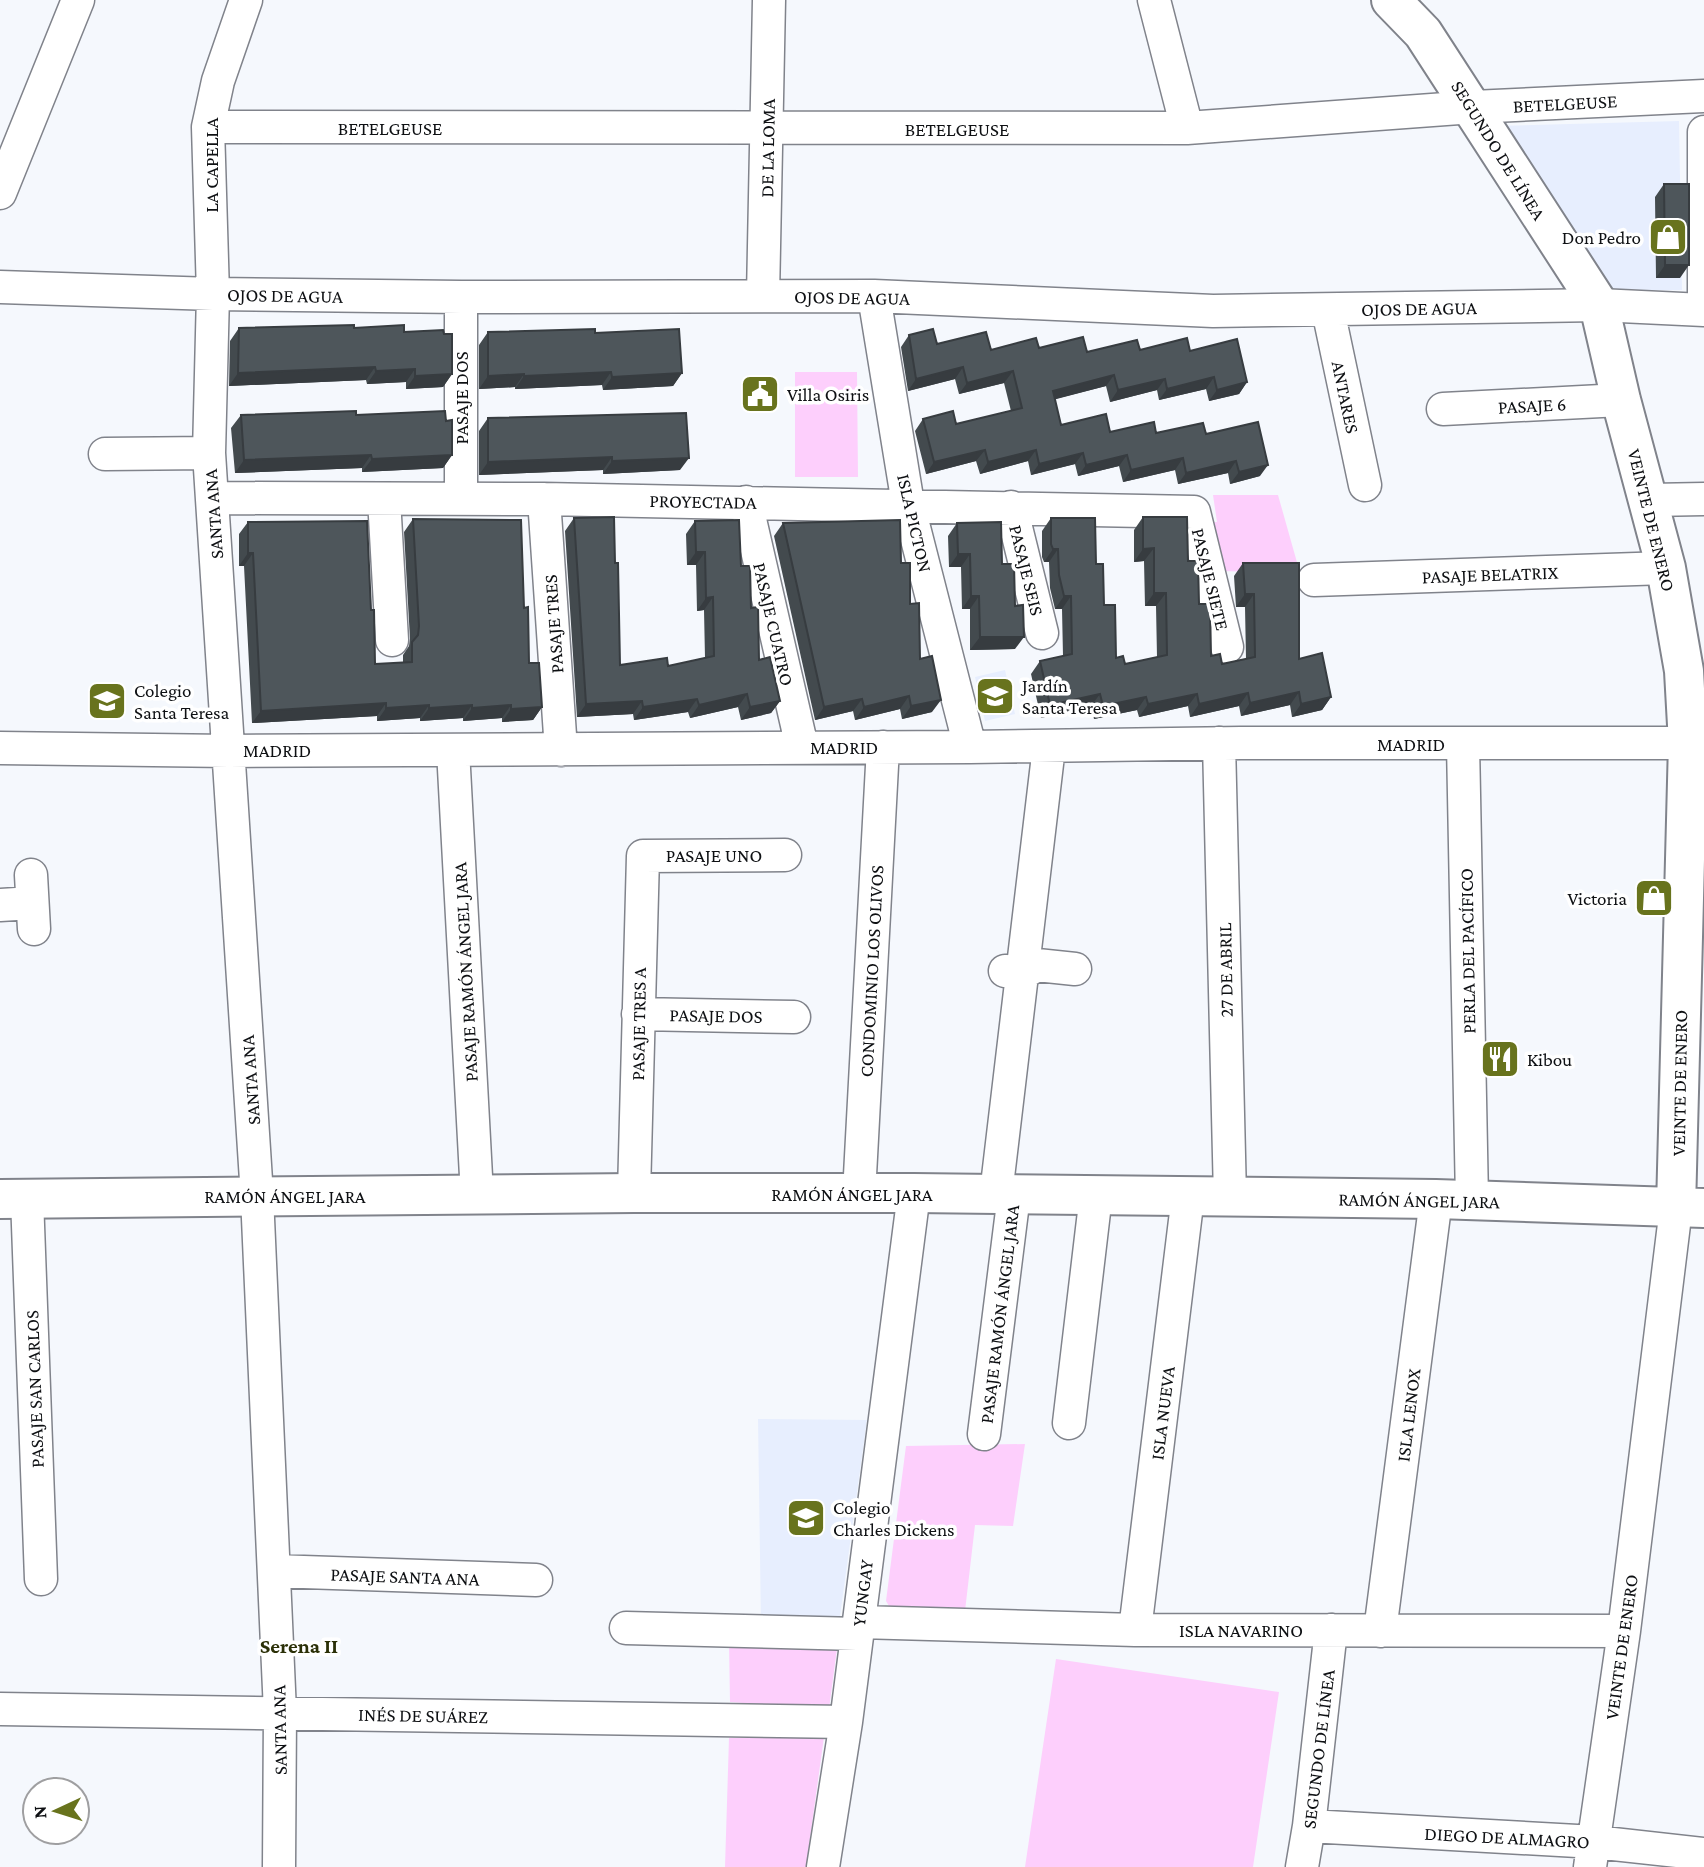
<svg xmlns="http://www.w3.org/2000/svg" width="1704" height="1867" viewBox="0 0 1704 1867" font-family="'Crimson Pro',serif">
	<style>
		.built { fill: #e7eefe }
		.green { fill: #fdcffc }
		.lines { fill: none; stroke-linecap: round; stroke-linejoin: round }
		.minor-casing { stroke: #80838b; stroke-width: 35 }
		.major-casing { stroke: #80838b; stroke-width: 42 }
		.minor { stroke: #fff; stroke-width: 32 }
		.major { stroke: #fff; stroke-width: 38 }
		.wall { fill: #434a4e }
		.shaded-wall { fill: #373c40 }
		.building { fill: #4e565b; stroke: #373c40; stroke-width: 2 }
		.labels { text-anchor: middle; stroke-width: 7; stroke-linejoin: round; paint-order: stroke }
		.street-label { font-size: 19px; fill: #0e1013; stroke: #fff }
		.poi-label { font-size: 19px; fill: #0e1013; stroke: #fff; text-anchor: start }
		.neighbourhood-label { font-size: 21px; font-weight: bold; fill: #2b3007; stroke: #fff }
	</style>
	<rect width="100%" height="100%" fill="#f5f8fd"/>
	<path class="built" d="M 1679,121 L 1682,290 L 1600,291 L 1498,126 Z
		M 1005,670 L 1015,714 L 985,721 L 975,677 Z
		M 758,1419 L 867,1420 L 840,1616 L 826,1626 L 761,1624 Z"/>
	<path class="green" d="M 795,372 L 857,372 L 858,477 L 795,477 Z
		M 1213,495 L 1278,495 L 1300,573 L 1218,571 L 1204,523 L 1217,522 Z
		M 1025,1444 L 1013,1526 L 975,1525 L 965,1611 L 889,1606 L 886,1601 L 906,1446 Z
		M 838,1641 L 829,1709 L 730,1702 L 729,1642 Z
		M 1056,1659 L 1279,1692 L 1253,1867 L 1025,1867 Z
		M 824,1737 L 806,1867 L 725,1867 L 729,1738 Z"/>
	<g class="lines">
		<g class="minor-casing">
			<path id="minor" d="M 246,0 L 218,81 L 208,127 L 213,294 L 209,453 L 257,1196 L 280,1712 L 279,1867
				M 1154,0 L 1187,128
				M 208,127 L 1187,128 L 1473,107 L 1704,96
				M 0,193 L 78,0
				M 0,287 L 213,294 L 461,297 L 874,296 L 1213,311 L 1599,305 L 1704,310
				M 763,296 L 769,0
				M 874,296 L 908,504 L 970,747
				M 1328,310 L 1365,485
				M 1704,310 L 1704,132
				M 1443,409 L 1621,400
				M 105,454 L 209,453
				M 213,498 L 544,499 L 1194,512 L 1227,647
				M 384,499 L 392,640
				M 461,499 L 461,297
				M 544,499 L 561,750
				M 1650,500 L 1704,499
				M 746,502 L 802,747
				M 1011,507 L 1042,633
				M 1314,580 L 1666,568
				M 1219,743 L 1230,1197
				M 1463,744 L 1472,1200
				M 0,748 L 229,751 L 970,747 L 1241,743 L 1688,743
				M 453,750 L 477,1195
				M 31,875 L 34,929
				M 0,905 L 32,903
				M 1005,971 L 1023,973 L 1037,965 L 1075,969
				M 638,1014 L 794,1017
				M 634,1193 L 643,856 L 785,855
				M 859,1194 L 883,747
				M 996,1194 L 1049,747
				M 27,1198 L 41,1579
				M 1069,1423 L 1096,1195
				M 984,1434 L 1014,1195
				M 274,1571 L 536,1580
				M 859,1622 L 1135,1630 L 1624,1631
				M 626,1628 L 857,1634
				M 1135,1630 L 1188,1196
				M 1380,1631 L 1436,1199
				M 0,1709 L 846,1722
				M 1309,1826 L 1595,1842 L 1704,1854
				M 823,1867 L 846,1722 L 914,1193
				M 1302,1867 L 1309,1826 L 1331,1630
				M 1590,1867 L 1624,1631 L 1676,1208"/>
		</g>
		<g class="major-casing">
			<path id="major" d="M 1391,0 L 1423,33 L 1599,305 L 1621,400 L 1666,568 L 1684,671 L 1688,743 L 1676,1208
				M 0,1199 L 634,1193 L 914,1193 L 1436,1199 L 1704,1208"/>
		</g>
		<use href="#minor" class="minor"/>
		<use href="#major" class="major"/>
	</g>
	<path class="wall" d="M 1664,184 L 1680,278 L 1656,278 L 1655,197 Z
		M 239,328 L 354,328 L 404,332 L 452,374 L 443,387 L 406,389 L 406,382 L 367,384 L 366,380 L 229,386 L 230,341 Z
		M 488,332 L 595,333 L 682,373 L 673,386 L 603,390 L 602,385 L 515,389 L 515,387 L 479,389 L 479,345 Z
		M 909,335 L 937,344 L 991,350 L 1039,348 L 1087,352 L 1140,350 L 1190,351 L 1247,382 L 1239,394 L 1209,401 L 1206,389 L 1159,400 L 1157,390 L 1110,402 L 1106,386 L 1055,399 L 1061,425 L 1110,432 L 1206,434 L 1260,476 L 1230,484 L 1228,473 L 1178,484 L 1175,470 L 1123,482 L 1119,466 L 1078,476 L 1075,464 L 1031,475 L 1028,461 L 980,474 L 976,461 L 926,474 L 915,431 L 923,419 L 956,424 L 1011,411 L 1004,383 L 959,394 L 955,379 L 908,391 L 901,347 Z
		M 241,415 L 356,415 L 446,421 L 452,455 L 443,468 L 362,472 L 362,468 L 235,473 L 231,428 Z
		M 488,418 L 680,470 L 603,474 L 603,470 L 479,475 L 479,431 Z
		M 1143,517 L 1188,561 L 1211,656 L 1222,664 L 1246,659 L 1245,607 L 1236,607 L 1234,576 L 1243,563 L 1299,659 L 1331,697 L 1322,710 L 1292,717 L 1290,705 L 1241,716 L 1239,706 L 1190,717 L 1188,706 L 1139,717 L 1137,710 L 1094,719 L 1091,706 L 1041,718 L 1031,674 L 1040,661 L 1063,656 L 1062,609 L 1055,609 L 1050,588 L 1049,562 L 1044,562 L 1042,557 L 1042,531 L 1051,518 L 1096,564 L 1104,605 L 1116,658 L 1125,664 L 1157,657 L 1156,606 L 1145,606 L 1144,561 L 1134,562 L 1134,530 Z
		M 574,518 L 615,563 L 620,665 L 668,666 L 705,658 L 704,610 L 697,611 L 696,565 L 687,565 L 686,534 L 695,521 L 741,566 L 751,608 L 759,660 L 780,701 L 771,713 L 741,720 L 738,707 L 690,718 L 688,712 L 634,720 L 633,714 L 577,717 L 565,531 Z
		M 413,519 L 524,608 L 529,663 L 542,707 L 533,720 L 502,722 L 502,718 L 463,721 L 463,718 L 420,721 L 420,718 L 377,721 L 377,716 L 252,723 L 244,566 L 239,566 L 239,534 L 248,522 L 371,610 L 375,664 L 403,663 L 403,655 L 409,646 L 410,639 L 404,532 Z
		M 783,523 L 901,563 L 920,659 L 932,712 L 902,719 L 900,709 L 855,720 L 853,711 L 815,720 L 774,536 Z
		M 957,523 L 1002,564 L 1015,649 L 970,650 L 970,609 L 962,609 L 961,567 L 949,567 L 948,536 Z"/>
	<path class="shaded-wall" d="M 1665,265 L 1689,265 L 1680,278 L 1656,278 Z
		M 375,367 L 366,380 L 229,386 L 238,373 Z
		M 963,367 L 955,379 L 908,391 L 916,379 Z
		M 415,369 L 406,382 L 367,384 L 376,371 Z
		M 1013,371 L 1004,383 L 959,394 L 967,383 Z
		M 611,372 L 602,385 L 515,389 L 524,376 Z
		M 682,373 L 673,386 L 603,390 L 612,377 Z
		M 452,374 L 443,387 L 406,389 L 415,376 Z
		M 524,374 L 515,387 L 479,389 L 488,376 Z
		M 1114,375 L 1106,386 L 1045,402 L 1053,391 Z
		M 1214,377 L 1206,389 L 1159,400 L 1167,389 Z
		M 1165,379 L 1157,390 L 1110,402 L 1118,390 Z
		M 1247,382 L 1239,394 L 1209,401 L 1217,390 Z
		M 985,450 L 976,461 L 926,474 L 934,462 Z
		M 1036,450 L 1028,461 L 980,474 L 988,462 Z
		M 1083,453 L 1075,464 L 1031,475 L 1039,464 Z
		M 371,455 L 362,468 L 235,473 L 244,460 Z
		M 452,455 L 443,468 L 362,472 L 372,459 Z
		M 1127,455 L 1119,466 L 1078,476 L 1086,465 Z
		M 612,457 L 603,470 L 479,475 L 488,462 Z
		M 689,458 L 680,470 L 603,474 L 612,461 Z
		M 1183,458 L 1175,470 L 1123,482 L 1131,470 Z
		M 1236,461 L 1228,473 L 1178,484 L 1186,473 Z
		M 1268,465 L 1260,476 L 1230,484 L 1239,472 Z
		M 1154,548 L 1144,561 L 1134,562 L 1143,549 Z
		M 1053,549 L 1058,549 L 1049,562 L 1044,562 Z
		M 696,552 L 705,552 L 696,565 L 687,565 Z
		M 248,553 L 253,553 L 244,566 L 239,566 Z
		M 958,554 L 970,554 L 961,567 L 949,567 Z
		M 1154,593 L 1166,593 L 1156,606 L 1145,606 Z
		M 1245,594 L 1254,594 L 1245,607 L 1236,607 Z
		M 971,596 L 979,596 L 970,609 L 962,609 Z
		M 1064,596 L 1071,596 L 1062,609 L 1055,609 Z
		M 713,597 L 704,610 L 697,611 L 706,598 Z
		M 980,637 L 1024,637 L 1015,649 L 970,650 Z
		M 1299,692 L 1290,705 L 1241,716 L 1250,703 Z
		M 1248,693 L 1239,706 L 1190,717 L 1199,704 Z
		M 747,694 L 738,707 L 690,718 L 699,705 Z
		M 1100,694 L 1091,706 L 1041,718 L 1050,705 Z
		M 1197,694 L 1188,706 L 1139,717 L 1148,704 Z
		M 909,696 L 900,709 L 855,720 L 864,707 Z
		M 1146,697 L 1137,710 L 1094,719 L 1103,706 Z
		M 1331,697 L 1322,710 L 1292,717 L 1301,704 Z
		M 697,699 L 688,712 L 634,720 L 643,707 Z
		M 862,699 L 853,711 L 815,720 L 824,707 Z
		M 941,700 L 932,712 L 902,719 L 911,706 Z
		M 642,701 L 633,714 L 577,717 L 586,704 Z
		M 780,701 L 771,713 L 741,720 L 750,707 Z
		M 386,703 L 377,716 L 252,723 L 261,711 Z
		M 429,705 L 420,718 L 377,721 L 386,708 Z
		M 472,705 L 463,718 L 420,721 L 429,708 Z
		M 511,705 L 502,718 L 463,721 L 472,708 Z
		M 542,707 L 533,720 L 502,722 L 511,709 Z"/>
	<path class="building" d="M 1664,184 L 1689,184 L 1689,265 L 1665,265 Z
		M 354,325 L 354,328 L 404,325 L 404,332 L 443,330 L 444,334 L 452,334 L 452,374 L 415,376 L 415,369 L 376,371 L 375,367 L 238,373 L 239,328 Z
		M 595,329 L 595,333 L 679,329 L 682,373 L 612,377 L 611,372 L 524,376 L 524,374 L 488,376 L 488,332 Z
		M 933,329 L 937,344 L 986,332 L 991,350 L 1036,338 L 1039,348 L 1083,337 L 1087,352 L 1137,340 L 1140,350 L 1187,338 L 1190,351 L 1237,339 L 1247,382 L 1217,390 L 1214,377 L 1167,389 L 1165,379 L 1118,390 L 1114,375 L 1053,391 L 1061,425 L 1106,414 L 1110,432 L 1154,422 L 1156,433 L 1203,423 L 1206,434 L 1258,422 L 1268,465 L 1239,472 L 1236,461 L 1186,473 L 1183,458 L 1131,470 L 1127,455 L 1086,465 L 1083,453 L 1039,464 L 1036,450 L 988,462 L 985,450 L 934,462 L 923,419 L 953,411 L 956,424 L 1022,408 L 1013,371 L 967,383 L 963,367 L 916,379 L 909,335 Z
		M 356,411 L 356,415 L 445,411 L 446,421 L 452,420 L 452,455 L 372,459 L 371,455 L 244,460 L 241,415 Z
		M 686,413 L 689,458 L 612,461 L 612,457 L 488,462 L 488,418 Z
		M 614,517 L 615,563 L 618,563 L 620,665 L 667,658 L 668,666 L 714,656 L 713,597 L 706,598 L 705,552 L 696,552 L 695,521 L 739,520 L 741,566 L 750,566 L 751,608 L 758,607 L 759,660 L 770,657 L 780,701 L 750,707 L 747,694 L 699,705 L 697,699 L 643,707 L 642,701 L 586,704 L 574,518 Z
		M 1143,517 L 1187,517 L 1188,561 L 1198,561 L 1199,604 L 1210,604 L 1211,656 L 1220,654 L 1222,664 L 1255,657 L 1254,594 L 1245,594 L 1243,563 L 1299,563 L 1299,659 L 1322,653 L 1331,697 L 1301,704 L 1299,692 L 1250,703 L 1248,693 L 1199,704 L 1197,694 L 1148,704 L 1146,697 L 1103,706 L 1100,694 L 1050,705 L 1040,661 L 1072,654 L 1071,596 L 1064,596 L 1059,575 L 1058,549 L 1053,549 L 1051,544 L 1051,518 L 1095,518 L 1096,564 L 1103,564 L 1104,605 L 1115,605 L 1116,658 L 1123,656 L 1125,664 L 1167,655 L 1166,593 L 1154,593 L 1154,548 L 1143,549 Z
		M 413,519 L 521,520 L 524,608 L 528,607 L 529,663 L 539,663 L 542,707 L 511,709 L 511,705 L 472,708 L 472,705 L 429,708 L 429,705 L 386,708 L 386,703 L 261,711 L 253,553 L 248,553 L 248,522 L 367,521 L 371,610 L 374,610 L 375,664 L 412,662 L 412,642 L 418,635 L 419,626 Z
		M 900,520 L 901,563 L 910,563 L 910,604 L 919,603 L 920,659 L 932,656 L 941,700 L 911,706 L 909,696 L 864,707 L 862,699 L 824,707 L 783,523 Z
		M 1001,522 L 1002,564 L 1014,564 L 1015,606 L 1023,605 L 1024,637 L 980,637 L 979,596 L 971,596 L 970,554 L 958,554 L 957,523 Z"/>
	<defs>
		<g id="shop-square" transform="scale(2.0125)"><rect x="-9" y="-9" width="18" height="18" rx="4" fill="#68731d" stroke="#fff"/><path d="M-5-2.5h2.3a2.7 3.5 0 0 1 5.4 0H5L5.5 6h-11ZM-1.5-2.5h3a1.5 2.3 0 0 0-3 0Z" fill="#fff"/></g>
		<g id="civic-square" transform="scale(2.0125)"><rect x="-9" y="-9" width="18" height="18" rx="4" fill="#68731d" stroke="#fff"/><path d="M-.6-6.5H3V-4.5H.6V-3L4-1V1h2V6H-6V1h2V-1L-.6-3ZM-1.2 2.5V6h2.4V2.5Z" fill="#fff"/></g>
		<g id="school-square" transform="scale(2.0125)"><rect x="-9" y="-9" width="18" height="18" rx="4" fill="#68731d" stroke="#fff"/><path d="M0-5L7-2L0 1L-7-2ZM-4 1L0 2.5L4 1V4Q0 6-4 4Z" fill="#fff"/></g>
		<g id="restaurant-square" transform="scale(2.0125)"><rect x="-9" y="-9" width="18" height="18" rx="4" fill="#68731d" stroke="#fff"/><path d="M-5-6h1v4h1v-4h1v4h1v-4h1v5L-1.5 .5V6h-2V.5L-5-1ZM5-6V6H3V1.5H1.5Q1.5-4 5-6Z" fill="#fff"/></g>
	</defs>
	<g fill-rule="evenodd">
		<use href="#shop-square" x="1668" y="237"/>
		<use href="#civic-square" x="760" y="394"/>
		<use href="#school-square" x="995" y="696"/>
		<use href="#school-square" x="107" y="701"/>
		<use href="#shop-square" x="1654" y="898"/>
		<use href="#restaurant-square" x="1500" y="1059"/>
		<use href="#school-square" x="806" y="1518"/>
	</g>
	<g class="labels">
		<g class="street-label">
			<text transform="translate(1565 103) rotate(-3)" y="7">BETELGEUSE</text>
			<text x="390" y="135">BETELGEUSE</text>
			<text x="957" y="136">BETELGEUSE</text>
			<text transform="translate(767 148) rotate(-89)" y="7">DE LA LOMA</text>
			<text transform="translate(1499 150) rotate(58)" y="7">SEGUNDO DE LÍNEA</text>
			<text transform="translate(211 165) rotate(-90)" y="7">LA CAPELLA</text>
			<text transform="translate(285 295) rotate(1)" y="7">OJOS DE AGUA</text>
			<text transform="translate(852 297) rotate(1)" y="7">OJOS DE AGUA</text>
			<text transform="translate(1419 308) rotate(-1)" y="7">OJOS DE AGUA</text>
			<text transform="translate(1346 397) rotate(78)" y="7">ANTARES</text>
			<text transform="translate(461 398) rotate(-90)" y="7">PASAJE DOS</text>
			<text transform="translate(1532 405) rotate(-3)" y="7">PASAJE 6</text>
			<text transform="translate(703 501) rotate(1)" y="7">PROYECTADA</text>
			<text transform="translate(213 514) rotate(-94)" y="7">SANTA ANA</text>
			<text transform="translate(1652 520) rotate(76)" y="7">VEINTE DE ENERO</text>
			<text transform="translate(915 523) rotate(77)" y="7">ISLA PICTON</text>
			<text transform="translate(1027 570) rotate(76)" y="7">PASAJE SEIS</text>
			<text transform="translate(1490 574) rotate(-2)" y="7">PASAJE BELATRIX</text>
			<text transform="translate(1211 579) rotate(76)" y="7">PASAJE SIETE</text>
			<text transform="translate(553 624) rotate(-94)" y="7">PASAJE TRES</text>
			<text transform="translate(774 624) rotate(77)" y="7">PASAJE CUATRO</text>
			<text x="1411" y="751">MADRID</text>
			<text x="844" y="754">MADRID</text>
			<text x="277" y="757">MADRID</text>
			<text x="714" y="862">PASAJE UNO</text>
			<text transform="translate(1467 951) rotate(-91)" y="7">PERLA DEL PACÍFICO</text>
			<text transform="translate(1225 970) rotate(-91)" y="7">27 DE ABRIL</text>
			<text transform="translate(871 971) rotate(-87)" y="7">CONDOMINIO LOS OLIVOS</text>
			<text transform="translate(465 972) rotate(-93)" y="7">PASAJE RAMÓN ÁNGEL JARA</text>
			<text transform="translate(716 1015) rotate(1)" y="7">PASAJE DOS</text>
			<text transform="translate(638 1024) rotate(-89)" y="7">PASAJE TRES A</text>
			<text transform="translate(250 1080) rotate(-94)" y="7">SANTA ANA</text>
			<text transform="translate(1679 1083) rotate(-89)" y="7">VEINTE DE ENERO</text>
			<text x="852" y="1201">RAMÓN ÁNGEL JARA</text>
			<text x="285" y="1203">RAMÓN ÁNGEL JARA</text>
			<text transform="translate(1419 1200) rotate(1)" y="7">RAMÓN ÁNGEL JARA</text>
			<text transform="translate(999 1314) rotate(-83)" y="7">PASAJE RAMÓN ÁNGEL JARA</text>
			<text transform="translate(34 1389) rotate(-92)" y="7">PASAJE SAN CARLOS</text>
			<text transform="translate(1162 1413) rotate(-83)" y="7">ISLA NUEVA</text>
			<text transform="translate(1408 1415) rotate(-83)" y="7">ISLA LENOX</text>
			<text transform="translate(405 1576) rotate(2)" y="7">PASAJE SANTA ANA</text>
			<text transform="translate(862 1593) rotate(-83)" y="7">YUNGAY</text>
			<text x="1241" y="1637">ISLA NAVARINO</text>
			<text transform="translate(1621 1647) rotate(-82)" y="7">VEINTE DE ENERO</text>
			<text transform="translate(423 1715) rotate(1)" y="7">INÉS DE SUÁREZ</text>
			<text transform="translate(279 1730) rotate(-91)" y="7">SANTA ANA</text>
			<text transform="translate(1318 1749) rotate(-83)" y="7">SEGUNDO DE LÍNEA</text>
			<text transform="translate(1507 1837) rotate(3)" y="7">DIEGO DE ALMAGRO</text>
		</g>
		<g class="poi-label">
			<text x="1641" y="244" text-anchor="end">Don Pedro</text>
			<text x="787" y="401">Villa Osiris</text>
			<text x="1022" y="692">Jardín<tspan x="1022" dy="22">Santa Teresa</tspan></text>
			<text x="134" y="697">Colegio<tspan x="134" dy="22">Santa Teresa</tspan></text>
			<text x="1627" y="905" text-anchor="end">Victoria</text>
			<text x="1527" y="1066">Kibou</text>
			<text x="833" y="1514">Colegio<tspan x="833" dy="22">Charles Dickens</tspan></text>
		</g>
		<g class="neighbourhood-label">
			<text x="299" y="1653">Serena II</text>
		</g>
	</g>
	<g transform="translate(56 1811) rotate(266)"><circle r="33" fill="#ffffff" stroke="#9f9fa1" stroke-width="2"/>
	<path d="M0-5L12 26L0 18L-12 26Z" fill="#68731d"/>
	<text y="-10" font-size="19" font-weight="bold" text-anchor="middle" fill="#0e1013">N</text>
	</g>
</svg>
